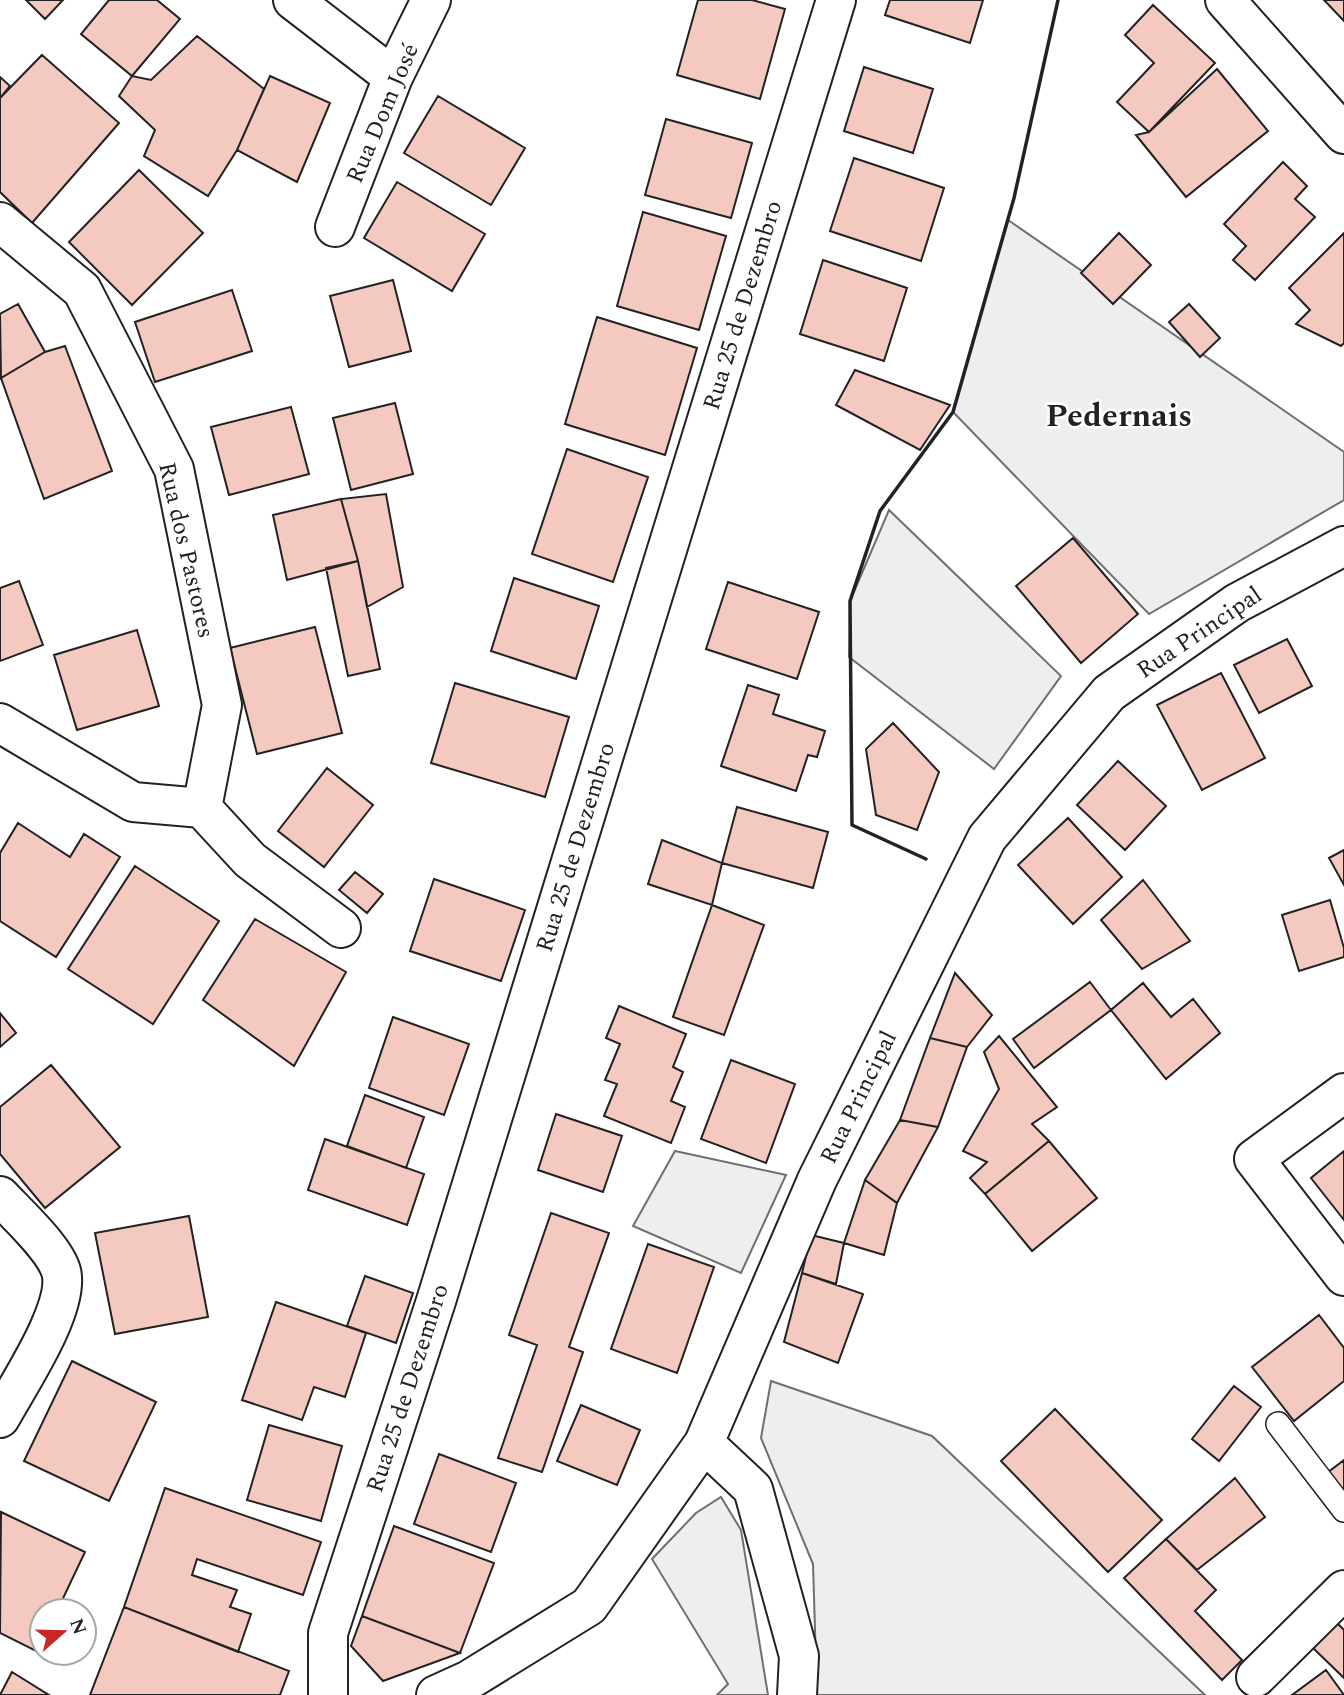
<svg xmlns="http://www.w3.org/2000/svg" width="1344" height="1695" viewBox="0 0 1344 1695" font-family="Spectral,serif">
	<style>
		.green { fill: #eee; stroke: #6f6f6f; stroke-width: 2 }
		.building { fill: #f3c9c0; stroke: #222; stroke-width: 2 }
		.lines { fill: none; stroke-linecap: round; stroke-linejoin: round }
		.service-casing { stroke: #222; stroke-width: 26 }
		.minor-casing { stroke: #222; stroke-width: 42 }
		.service { stroke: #fff; stroke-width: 23 }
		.minor { stroke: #fff; stroke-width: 38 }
		.wall { stroke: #222; stroke-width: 3.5 }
		.labels { text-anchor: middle; stroke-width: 5; stroke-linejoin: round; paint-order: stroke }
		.street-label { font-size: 24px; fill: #222; stroke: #fff }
		.district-label { font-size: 32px; font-weight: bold; fill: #222; stroke: #fff }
	</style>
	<rect width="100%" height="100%" fill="#fff"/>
	<path class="green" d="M 1008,220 L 1344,452 L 1344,500 L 1149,614 L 953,412 Z
		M 889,510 L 1061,676 L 994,769 L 849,657 L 850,601 Z
		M 675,1151 L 786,1175 L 741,1273 L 633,1226 Z
		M 771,1381 L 932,1436 L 1205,1695 L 817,1695 L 813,1564 L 761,1438 Z
		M 721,1497 L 741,1530 L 768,1695 L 717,1695 L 728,1684 L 652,1559 L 696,1513 Z"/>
	<path class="building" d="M 26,0 L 63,0 L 45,19 Z
		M 109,0 L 157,0 L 180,19 L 132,76 L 81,34 Z
		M 698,0 L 752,0 L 785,9 L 760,99 L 677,75 Z
		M 890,0 L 983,0 L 970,43 L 885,15 Z
		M 1324,0 L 1344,0 L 1344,21 Z
		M 1153,5 L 1215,63 L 1149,132 L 1117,102 L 1154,63 L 1125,35 Z
		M 197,36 L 264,89 L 237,150 L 208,196 L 144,156 L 155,130 L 119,96 L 132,76 L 151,80 Z
		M 42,55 L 119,123 L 32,223 L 0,192 L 0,98 Z
		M 864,67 L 933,89 L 913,153 L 844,131 Z
		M 1217,69 L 1268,131 L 1186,197 L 1136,135 L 1149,132 Z
		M 270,76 L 330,103 L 297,182 L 237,150 Z
		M 0,77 L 10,86 L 0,98 Z
		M 438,96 L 525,148 L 491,205 L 404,153 Z
		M 666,119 L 752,143 L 731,218 L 645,195 Z
		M 854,158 L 944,188 L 921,261 L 830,231 Z
		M 1283,162 L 1307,186 L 1295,199 L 1315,217 L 1255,280 L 1233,260 L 1246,246 L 1224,224 Z
		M 139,170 L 203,233 L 132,305 L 69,242 Z
		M 397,182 L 485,234 L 452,291 L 364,238 Z
		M 643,212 L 726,236 L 699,330 L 617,306 Z
		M 1119,233 L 1151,265 L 1113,304 L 1081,273 Z
		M 1344,233 L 1344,343 L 1341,346 L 1296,324 L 1310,310 L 1289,288 Z
		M 823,260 L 907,288 L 884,361 L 800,334 Z
		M 393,280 L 411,351 L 349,367 L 330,296 Z
		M 232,290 L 252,351 L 155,382 L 135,322 Z
		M 18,304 L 45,352 L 1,378 L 0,314 Z
		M 1189,304 L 1220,338 L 1200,357 L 1169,322 Z
		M 597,317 L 697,348 L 665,455 L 565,424 Z
		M 65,346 L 112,471 L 44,499 L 1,378 L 45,352 Z
		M 855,370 L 950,405 L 920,450 L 836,405 Z
		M 395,403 L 413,474 L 351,490 L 333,418 Z
		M 291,407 L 309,474 L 229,495 L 211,427 Z
		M 567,449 L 648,477 L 613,582 L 532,554 Z
		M 386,494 L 403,587 L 367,607 L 358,561 L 341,499 Z
		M 341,499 L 358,561 L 287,580 L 273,515 Z
		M 1073,538 L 1138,614 L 1081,663 L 1016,586 Z
		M 358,561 L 380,669 L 348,676 L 326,568 Z
		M 514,578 L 599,606 L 576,679 L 491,651 Z
		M 19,581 L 43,645 L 0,661 L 0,588 Z
		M 728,582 L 819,612 L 797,679 L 706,649 Z
		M 315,627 L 342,733 L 257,754 L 230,648 Z
		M 137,630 L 159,706 L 77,730 L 54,655 Z
		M 1287,639 L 1312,686 L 1259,713 L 1234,665 Z
		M 1221,673 L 1265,758 L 1202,790 L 1157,705 Z
		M 455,683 L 569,717 L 545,797 L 431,763 Z
		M 748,685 L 779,695 L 773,714 L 825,731 L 817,757 L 808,755 L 796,791 L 721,766 Z
		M 893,723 L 939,772 L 917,830 L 876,815 L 866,749 Z
		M 1118,761 L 1166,806 L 1125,850 L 1077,805 Z
		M 327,768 L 373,805 L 324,867 L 278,831 Z
		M 737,807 L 828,832 L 813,888 L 722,863 Z
		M 1068,818 L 1122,877 L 1073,924 L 1018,865 Z
		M 18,823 L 70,857 L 84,834 L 120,857 L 56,957 L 0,921 L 0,853 Z
		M 662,840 L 722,863 L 712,905 L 648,884 Z
		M 1344,850 L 1344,885 L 1329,858 Z
		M 135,866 L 219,921 L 153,1024 L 68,969 Z
		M 355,872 L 383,894 L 367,913 L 339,890 Z
		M 434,879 L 525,910 L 501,981 L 410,951 Z
		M 1143,880 L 1190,941 L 1142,969 L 1101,920 Z
		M 1330,900 L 1344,948 L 1344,957 L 1299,971 L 1282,915 Z
		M 712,905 L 764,925 L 724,1035 L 673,1017 Z
		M 255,919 L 346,972 L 294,1066 L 203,1000 Z
		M 955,973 L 992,1015 L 967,1047 L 930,1038 Z
		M 1090,982 L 1111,1010 L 1034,1068 L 1013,1039 Z
		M 1143,983 L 1171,1017 L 1193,999 L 1220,1033 L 1166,1079 L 1111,1010 Z
		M 619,1006 L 686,1034 L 673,1067 L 683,1072 L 671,1101 L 685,1107 L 671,1143 L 604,1116 L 617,1084 L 605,1080 L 620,1044 L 606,1038 Z
		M 0,1013 L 16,1033 L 0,1047 Z
		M 393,1017 L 469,1044 L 444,1115 L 369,1088 Z
		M 999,1036 L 1057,1107 L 1032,1124 L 1049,1141 L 985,1194 L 970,1178 L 987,1162 L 963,1151 L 999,1089 L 984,1052 Z
		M 930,1038 L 967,1047 L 938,1127 L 900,1120 Z
		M 731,1060 L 795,1084 L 766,1163 L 701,1139 Z
		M 51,1065 L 120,1147 L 45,1208 L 0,1154 L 0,1107 Z
		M 365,1095 L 424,1117 L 406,1168 L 347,1146 Z
		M 556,1114 L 622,1136 L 603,1192 L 538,1170 Z
		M 900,1120 L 938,1127 L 897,1203 L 865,1180 Z
		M 325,1139 L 424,1174 L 407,1225 L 308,1190 Z
		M 1049,1141 L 1097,1198 L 1032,1251 L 985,1194 Z
		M 1344,1151 L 1344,1220 L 1311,1178 Z
		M 865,1180 L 897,1203 L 884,1255 L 844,1243 Z
		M 551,1213 L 609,1233 L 569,1347 L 583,1352 L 542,1472 L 498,1458 L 537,1345 L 509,1335 Z
		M 189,1216 L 208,1317 L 115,1334 L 95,1233 Z
		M 811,1235 L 844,1243 L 836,1284 L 802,1273 Z
		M 648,1244 L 714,1267 L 677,1373 L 611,1349 Z
		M 802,1273 L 863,1294 L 838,1363 L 784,1342 Z
		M 365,1276 L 413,1293 L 396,1343 L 347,1326 Z
		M 276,1302 L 366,1333 L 345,1397 L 314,1387 L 302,1420 L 242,1400 Z
		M 1319,1315 L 1344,1348 L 1344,1381 L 1294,1421 L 1252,1367 Z
		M 72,1361 L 156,1402 L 109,1501 L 24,1461 Z
		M 1234,1386 L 1261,1407 L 1219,1461 L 1192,1439 Z
		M 581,1405 L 640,1430 L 617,1485 L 557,1461 Z
		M 1055,1409 L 1162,1520 L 1108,1572 L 1001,1461 Z
		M 269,1425 L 342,1446 L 321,1521 L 247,1500 Z
		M 439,1454 L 516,1483 L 491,1552 L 414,1524 Z
		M 1344,1460 L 1344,1494 L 1327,1473 Z
		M 1235,1478 L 1265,1517 L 1197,1570 L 1166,1539 Z
		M 165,1488 L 321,1542 L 303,1595 L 197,1559 L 192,1575 L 237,1590 L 230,1607 L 251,1614 L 238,1652 L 124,1607 Z
		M 1,1512 L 85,1552 L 57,1611 L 42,1611 L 42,1643 L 38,1652 L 0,1633 Z
		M 394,1526 L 494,1563 L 460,1653 L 362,1616 Z
		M 1166,1539 L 1216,1590 L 1195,1611 L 1242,1660 L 1222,1680 L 1124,1578 Z
		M 124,1607 L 289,1671 L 280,1695 L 90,1695 Z
		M 362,1616 L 460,1653 L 383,1681 L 351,1646 Z
		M 1337,1623 L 1344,1630 L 1344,1678 L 1313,1648 Z
		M 1326,1670 L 1344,1695 L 1292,1695 Z
		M 12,1672 L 49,1695 L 0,1695 Z"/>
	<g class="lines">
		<g class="service-casing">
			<path id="service" d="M 1278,1424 L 1344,1510"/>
		</g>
		<g class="minor-casing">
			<path id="minor" d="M 293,0 L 393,77
				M 1225,0 L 1344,134
				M 0,222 L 82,290 L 174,469 L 222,705 L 202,808
				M 335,227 L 393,77 L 431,0
				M 0,723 L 133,802 L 202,808 L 250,860 L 341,928
				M 1344,1093 L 1254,1159 L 1344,1276
				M 0,1196 C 17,1214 54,1248 61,1271 C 71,1307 18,1385 0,1418
				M 704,1443 L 753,1489 L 799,1656 L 797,1695
				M 1256,1677 L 1344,1590
				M 328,1695 L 328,1633 L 436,1301 L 836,0
				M 436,1695 L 469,1680 L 589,1606 L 704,1443 L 817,1180 L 987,838 L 1109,693 L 1237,603 L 1344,546"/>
		</g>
		<use href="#service" class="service"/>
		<use href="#minor" class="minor"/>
		<path class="wall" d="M 926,859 L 852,825 L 850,601 L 880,511 L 953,412 L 1014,198 L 1058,0"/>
	</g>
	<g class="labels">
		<g class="street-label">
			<text transform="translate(382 113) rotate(-67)" y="8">Rua Dom José</text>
			<text transform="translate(742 305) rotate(-73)" y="8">Rua 25 de Dezembro</text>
			<text transform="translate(187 550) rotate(77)" y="8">Rua dos Pastores</text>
			<text transform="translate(1199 632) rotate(-34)" y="8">Rua Principal</text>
			<text transform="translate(575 847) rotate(-73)" y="8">Rua 25 de Dezembro</text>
			<text transform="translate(858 1097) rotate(-64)" y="8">Rua Principal</text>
			<text transform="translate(407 1388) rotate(-72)" y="8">Rua 25 de Dezembro</text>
		</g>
		<g class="district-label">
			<text x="1119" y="426">Pedernais</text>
		</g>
	</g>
	<g transform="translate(63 1632) rotate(70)"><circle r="33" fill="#ffffff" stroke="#a7a7a7" stroke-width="2"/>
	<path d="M0-5L12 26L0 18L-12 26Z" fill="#c62828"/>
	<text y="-10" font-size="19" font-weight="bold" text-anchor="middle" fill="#222222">N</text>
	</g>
</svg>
